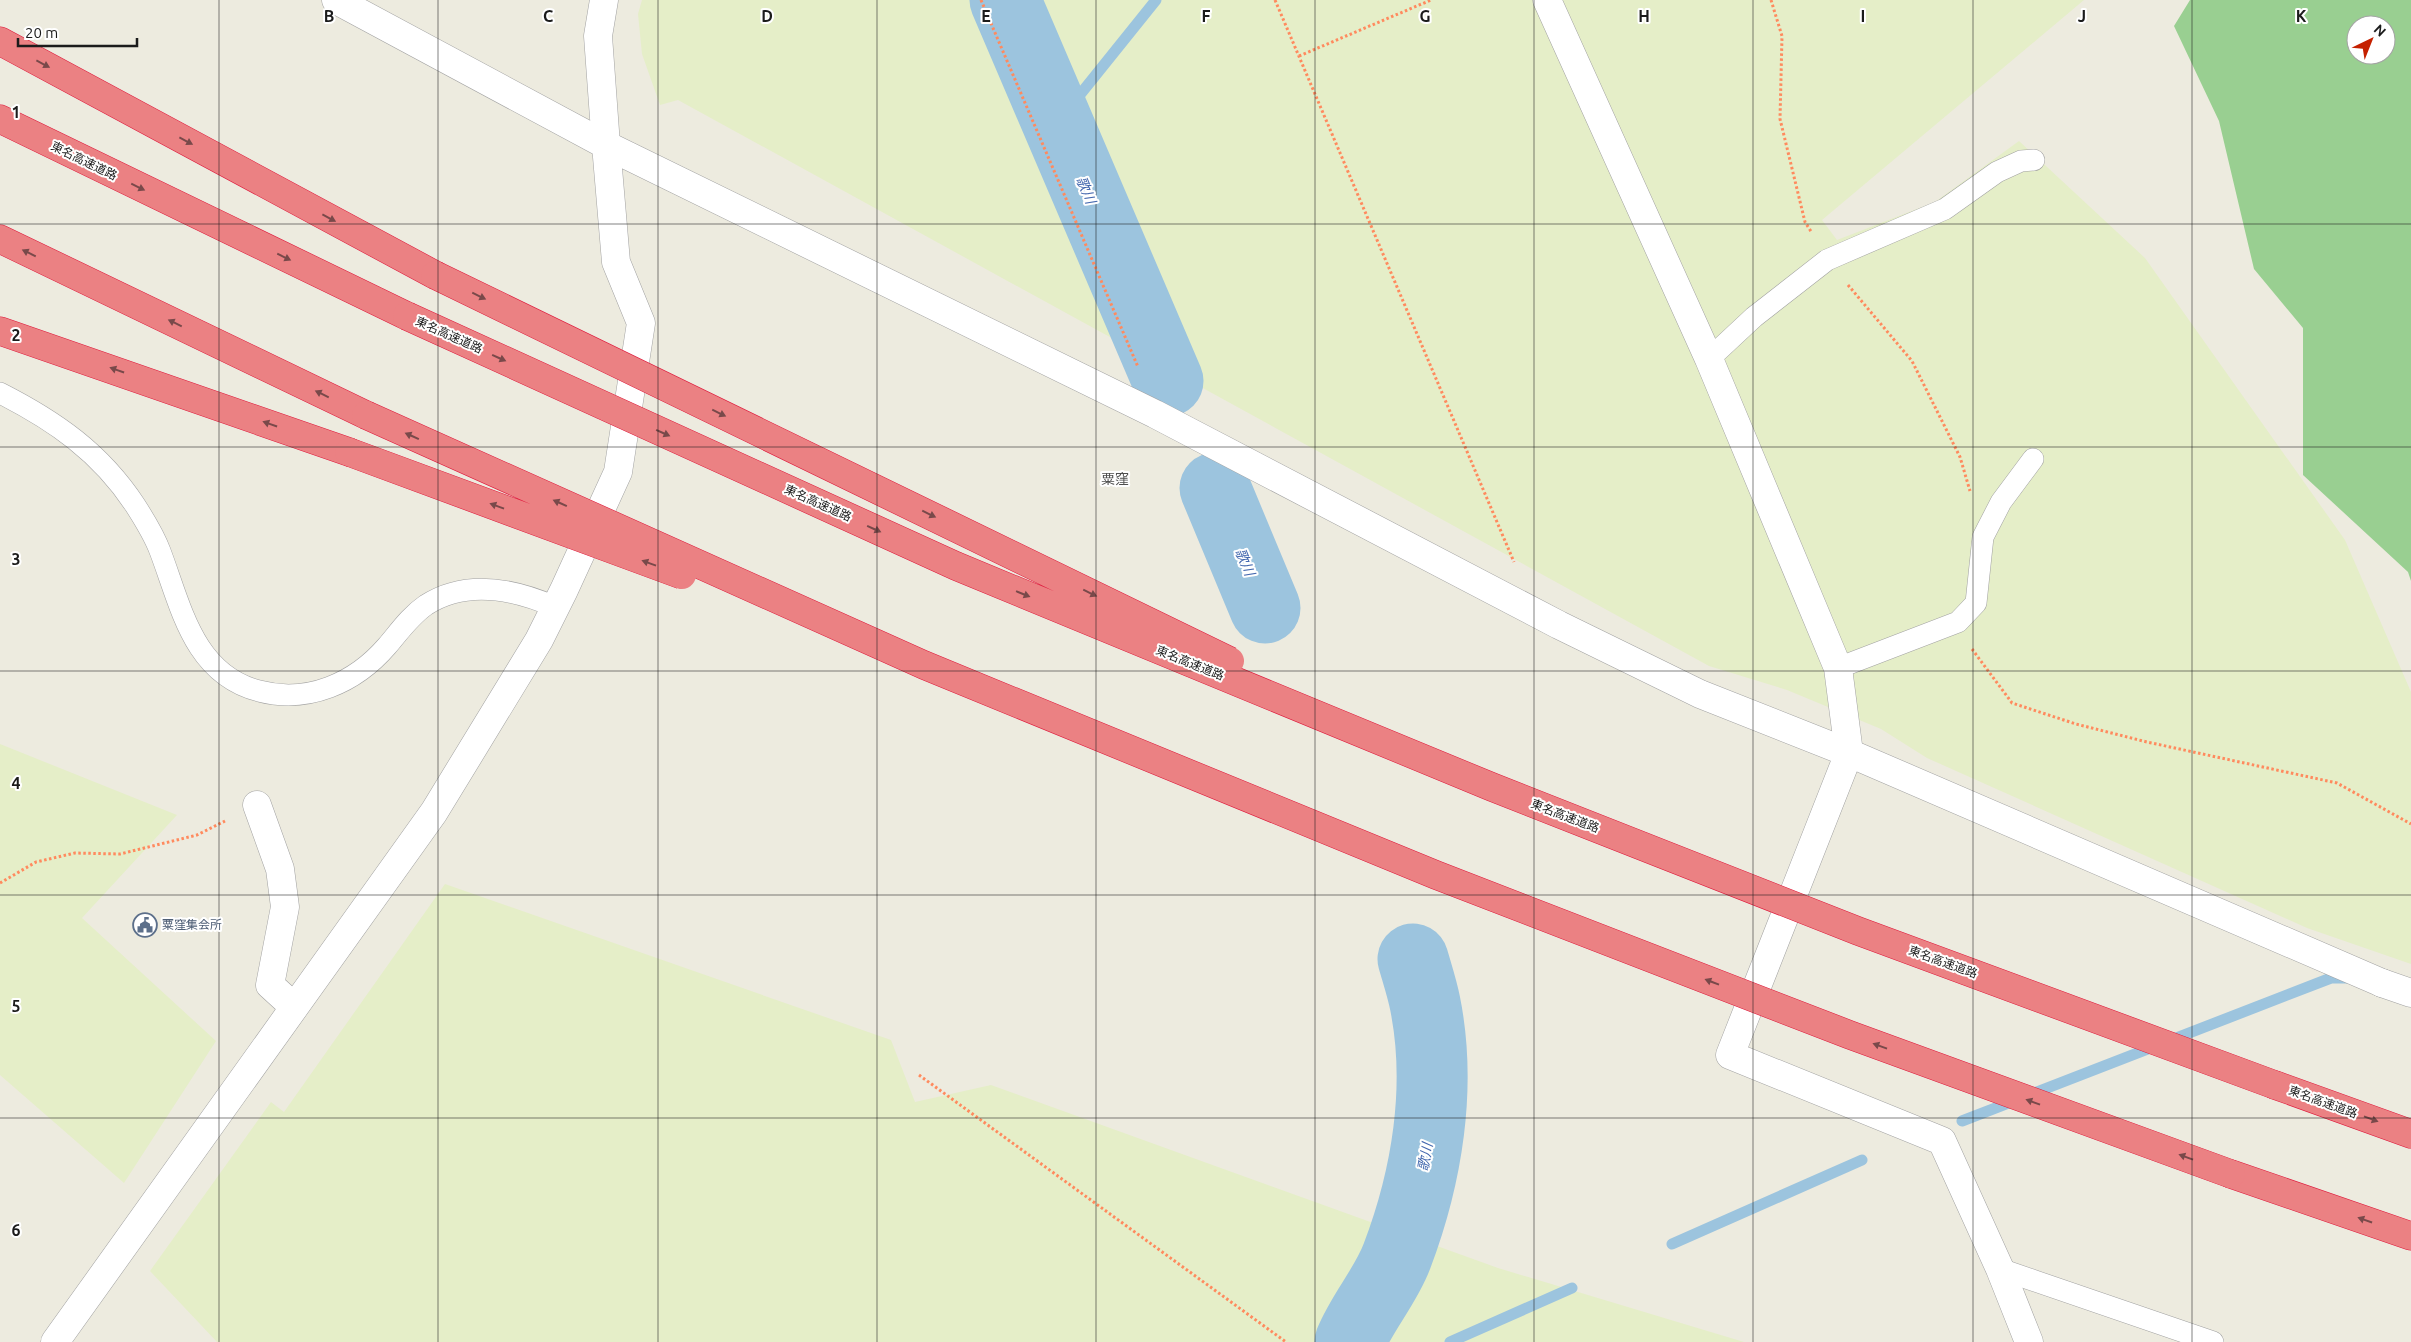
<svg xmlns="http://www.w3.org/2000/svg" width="2411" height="1342" viewBox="0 0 2411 1342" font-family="Ubuntu,'Noto Sans JP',sans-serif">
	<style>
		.farmland { fill: #e5eec8 }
		.forest { fill: #99cf91; fill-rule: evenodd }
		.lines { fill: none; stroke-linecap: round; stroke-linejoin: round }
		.stream { stroke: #9cc4de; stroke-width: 11 }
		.river { stroke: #9cc4de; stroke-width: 71 }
		.service-casing { stroke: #a2a2a2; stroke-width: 22 }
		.minor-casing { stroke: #a2a2a2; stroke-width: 29 }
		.tertiary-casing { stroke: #a2a2a2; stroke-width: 29 }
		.motorway-casing { stroke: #de193c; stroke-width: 29 }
		.path { stroke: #ff8a5e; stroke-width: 3; stroke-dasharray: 2.5 2.5; stroke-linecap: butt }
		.service { stroke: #fff; stroke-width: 21 }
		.minor { stroke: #fff; stroke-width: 28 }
		.tertiary { stroke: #fff; stroke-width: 28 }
		.motorway { stroke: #eb8183; stroke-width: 28 }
		.motorway-bridge-casing { stroke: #de193c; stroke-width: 29; stroke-linecap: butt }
		.motorway-bridge { stroke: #eb8183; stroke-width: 28 }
		.oneway { fill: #79494a }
		.grid { fill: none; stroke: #1b1b1b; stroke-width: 1; stroke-opacity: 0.55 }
		.labels { text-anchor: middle; stroke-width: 4; stroke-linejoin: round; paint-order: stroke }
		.street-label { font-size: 12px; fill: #1b1b1b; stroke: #fff }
		.service-label { font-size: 12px; fill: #4e5e75; stroke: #fff; text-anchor: start }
		.water-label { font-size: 14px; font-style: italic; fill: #4367ae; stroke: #fff }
		.neighbourhood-label { font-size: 14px; fill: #4e4e4e; stroke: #fff }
		.grid-label { font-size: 16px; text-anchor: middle; font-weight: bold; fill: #1b1b1b; stroke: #fff; stroke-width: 4; stroke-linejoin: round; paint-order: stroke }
	</style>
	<rect width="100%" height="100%" fill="#edebdf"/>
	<path class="farmland" d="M 642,0 L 2084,0 L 1822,220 L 1837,240 L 1935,202 L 2019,141 L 2145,258 L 2345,540 L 2411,692 L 2411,964 L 2307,928 L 1927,758 L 1881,729 L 1787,690 L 1709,666 L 678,100 L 660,105 L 642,54 L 638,14 Z
		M 0,744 L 177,815 L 82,918 L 216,1041 L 124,1183 L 0,1075 Z
		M 445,884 L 891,1040 L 915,1102 L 991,1085 L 1498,1268 L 1744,1342 L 217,1342 L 150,1271 L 271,1102 L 284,1112 Z"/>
	<path class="forest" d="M 2190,0 L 2411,0 L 2411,581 L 2408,572 L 2303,475 L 2303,328 L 2254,269 L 2219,121 L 2174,26 ZM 2356,25 L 2386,25 L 2386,55 L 2356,55 Z"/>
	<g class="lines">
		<path class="stream" d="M 1058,122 L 1156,0
			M 1962,1121 L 2331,978 L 2352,978
			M 1672,1244 L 1862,1160
			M 1450,1342 L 1572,1288"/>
		<path class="river" d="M 1005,0 L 1168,381
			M 1215,488 L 1265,608
			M 1350,1342 C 1362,1312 1386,1286 1397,1256 C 1427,1177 1442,1087 1425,1003 C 1422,988 1417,973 1413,959"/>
		<g class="service-casing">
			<path id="service" d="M 1709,359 L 1754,317 L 1827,260 L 1945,209 L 1997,172 L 2021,161 L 2034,160
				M 0,393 C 55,421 100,452 135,505 C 144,519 154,535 160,551 C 181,606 193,674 259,691 C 308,704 355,683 387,646 C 399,632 410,616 426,605 C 466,579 514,589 555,607
				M 1838,668 L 1958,622 L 1976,603 L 1983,537 L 2001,502 L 2033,459
				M 2000,1269 L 2213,1342"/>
		</g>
		<g class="minor-casing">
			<path id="minor" d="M 604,0 L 598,36 L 606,145
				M 1547,0 L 1709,359 L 1838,668 L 1849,753 L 1730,1055 L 1942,1141 L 2000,1269 L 2029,1342
				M 257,805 L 280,869 L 285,907 L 270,985 L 294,1007
				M 2382,983 L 2411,993"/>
		</g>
		<g class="tertiary-casing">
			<path id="tertiary" d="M 336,0 L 606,145 L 1155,414 L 1559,625 L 1700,694 L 1849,753 L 2382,983
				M 55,1342 L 434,812 L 539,640 L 564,590 L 618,472 L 641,323 L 616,262 L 606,145"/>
		</g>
		<g class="motorway-casing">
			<path id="motorway" d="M 0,41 L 435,275
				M 0,119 L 407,316
				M 0,239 L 366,415
				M 0,331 L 349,452
				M 2275,1085 L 2411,1134
				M 2231,1174 L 2411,1236"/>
		</g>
		<path class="path" d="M 981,0 L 1138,367
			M 1275,0 L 1514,562
			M 1771,0 L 1782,36 L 1780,119 L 1805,222 L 1812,233
			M 1299,56 L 1431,0
			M 1848,285 L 1912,361 L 1960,457 L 1970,491
			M 1972,649 L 2012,703 L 2076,724 L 2147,742 L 2337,783 L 2411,824
			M 0,883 L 36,862 L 75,853 L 120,854 L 197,835 L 225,821
			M 919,1075 L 1286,1342"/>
		<use href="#service" class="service"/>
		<use href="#minor" class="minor"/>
		<use href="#tertiary" class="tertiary"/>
		<use href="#motorway" class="motorway"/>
		<g class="motorway-bridge-casing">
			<path id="motorway-bridge" d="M 435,275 L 1230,661
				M 407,316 L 956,566 L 1492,787 L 1858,931 L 2275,1085
				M 366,415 L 924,665 L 1436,875 L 1850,1035 L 2231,1174
				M 349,452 L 682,575"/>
		</g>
		<use href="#motorway-bridge" class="motorway-bridge"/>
	</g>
	<defs><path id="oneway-solid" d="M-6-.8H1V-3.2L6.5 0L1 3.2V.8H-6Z" transform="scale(1.25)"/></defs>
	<g class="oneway">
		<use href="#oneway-solid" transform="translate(43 64) rotate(28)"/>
		<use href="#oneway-solid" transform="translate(186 141) rotate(28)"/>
		<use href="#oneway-solid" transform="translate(138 187) rotate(26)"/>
		<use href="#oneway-solid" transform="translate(329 218) rotate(28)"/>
		<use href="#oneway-solid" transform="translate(29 253) rotate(-154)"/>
		<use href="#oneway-solid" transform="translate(284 257) rotate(26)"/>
		<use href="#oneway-solid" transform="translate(479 296) rotate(26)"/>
		<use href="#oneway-solid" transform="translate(175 323) rotate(-154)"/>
		<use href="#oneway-solid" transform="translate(499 358) rotate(24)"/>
		<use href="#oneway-solid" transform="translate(117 370) rotate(-161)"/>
		<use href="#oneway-solid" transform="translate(322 394) rotate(-154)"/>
		<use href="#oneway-solid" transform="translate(719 413) rotate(26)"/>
		<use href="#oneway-solid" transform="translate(270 424) rotate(-161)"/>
		<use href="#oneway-solid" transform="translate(663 433) rotate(24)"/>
		<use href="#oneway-solid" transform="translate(412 436) rotate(-156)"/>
		<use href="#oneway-solid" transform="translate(560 503) rotate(-156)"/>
		<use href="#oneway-solid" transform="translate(497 506) rotate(-160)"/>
		<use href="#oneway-solid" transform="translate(929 514) rotate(26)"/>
		<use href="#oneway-solid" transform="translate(874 529) rotate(24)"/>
		<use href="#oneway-solid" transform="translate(649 563) rotate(-160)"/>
		<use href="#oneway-solid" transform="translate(1090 593) rotate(26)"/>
		<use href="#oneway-solid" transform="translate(1023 594) rotate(22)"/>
		<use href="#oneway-solid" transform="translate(1712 982) rotate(-159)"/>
		<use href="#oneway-solid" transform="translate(1880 1046) rotate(-160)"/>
		<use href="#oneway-solid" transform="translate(2033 1102) rotate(-160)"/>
		<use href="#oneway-solid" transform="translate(2371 1119) rotate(20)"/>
		<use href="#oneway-solid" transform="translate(2186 1157) rotate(-160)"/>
		<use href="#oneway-solid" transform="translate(2365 1220) rotate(-161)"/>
	</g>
	<path class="grid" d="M 219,0 L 219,1342M 438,0 L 438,1342M 658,0 L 658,1342M 877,0 L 877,1342M 1096,0 L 1096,1342M 1315,0 L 1315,1342M 1534,0 L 1534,1342M 1753,0 L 1753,1342M 1973,0 L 1973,1342M 2192,0 L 2192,1342M 0,224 L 2411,224M 0,447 L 2411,447M 0,671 L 2411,671M 0,895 L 2411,895M 0,1118 L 2411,1118"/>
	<defs>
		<g id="civic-ring" transform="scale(1.25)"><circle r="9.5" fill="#fff" stroke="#5c6f8a" stroke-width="1.5"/><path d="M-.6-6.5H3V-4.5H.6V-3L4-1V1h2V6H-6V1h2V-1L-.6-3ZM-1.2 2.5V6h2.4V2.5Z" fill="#5c6f8a"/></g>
	</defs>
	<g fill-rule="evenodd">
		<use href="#civic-ring" x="145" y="925"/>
	</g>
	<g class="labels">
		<g class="street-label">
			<text transform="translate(84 161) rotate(26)" y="4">東名高速道路</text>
			<text transform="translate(449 335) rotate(24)" y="4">東名高速道路</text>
			<text transform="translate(818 503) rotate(24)" y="4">東名高速道路</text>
			<text transform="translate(1190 663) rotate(22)" y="4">東名高速道路</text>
			<text transform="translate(1565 816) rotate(21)" y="4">東名高速道路</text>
			<text transform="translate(1943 962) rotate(20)" y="4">東名高速道路</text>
			<text transform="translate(2323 1102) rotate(20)" y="4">東名高速道路</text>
		</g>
		<g class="service-label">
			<text x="162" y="929">粟窪集会所</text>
		</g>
		<g class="water-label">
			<text transform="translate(1086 190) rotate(67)" y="5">歌川</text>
			<text transform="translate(1245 562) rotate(67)" y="5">歌川</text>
			<text transform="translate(1425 1157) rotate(-80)" y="5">歌川</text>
		</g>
		<g class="neighbourhood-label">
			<text x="1115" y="484">粟窪</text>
		</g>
	</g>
	<g class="grid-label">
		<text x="329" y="22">B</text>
		<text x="548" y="22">C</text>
		<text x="767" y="22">D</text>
		<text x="986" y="22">E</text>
		<text x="1206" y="22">F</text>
		<text x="1425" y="22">G</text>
		<text x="1644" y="22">H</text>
		<text x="1863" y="22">I</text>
		<text x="2082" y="22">J</text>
		<text x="2301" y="22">K</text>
		<text x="16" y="118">1</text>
		<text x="16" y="341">2</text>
		<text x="16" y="565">3</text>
		<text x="16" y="789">4</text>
		<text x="16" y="1012">5</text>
		<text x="16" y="1236">6</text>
	</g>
	<g transform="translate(2371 40) rotate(43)"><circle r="24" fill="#ffffff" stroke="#a4a4a4"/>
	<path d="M0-4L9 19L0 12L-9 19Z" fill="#c52100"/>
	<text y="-8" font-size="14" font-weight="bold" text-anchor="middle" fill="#1b1b1b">N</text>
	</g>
	<path d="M18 38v8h119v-8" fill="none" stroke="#1b1b1b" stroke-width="2.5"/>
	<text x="25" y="38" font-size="15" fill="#1b1b1b" stroke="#ffffff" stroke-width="4" paint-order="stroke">20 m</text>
</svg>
